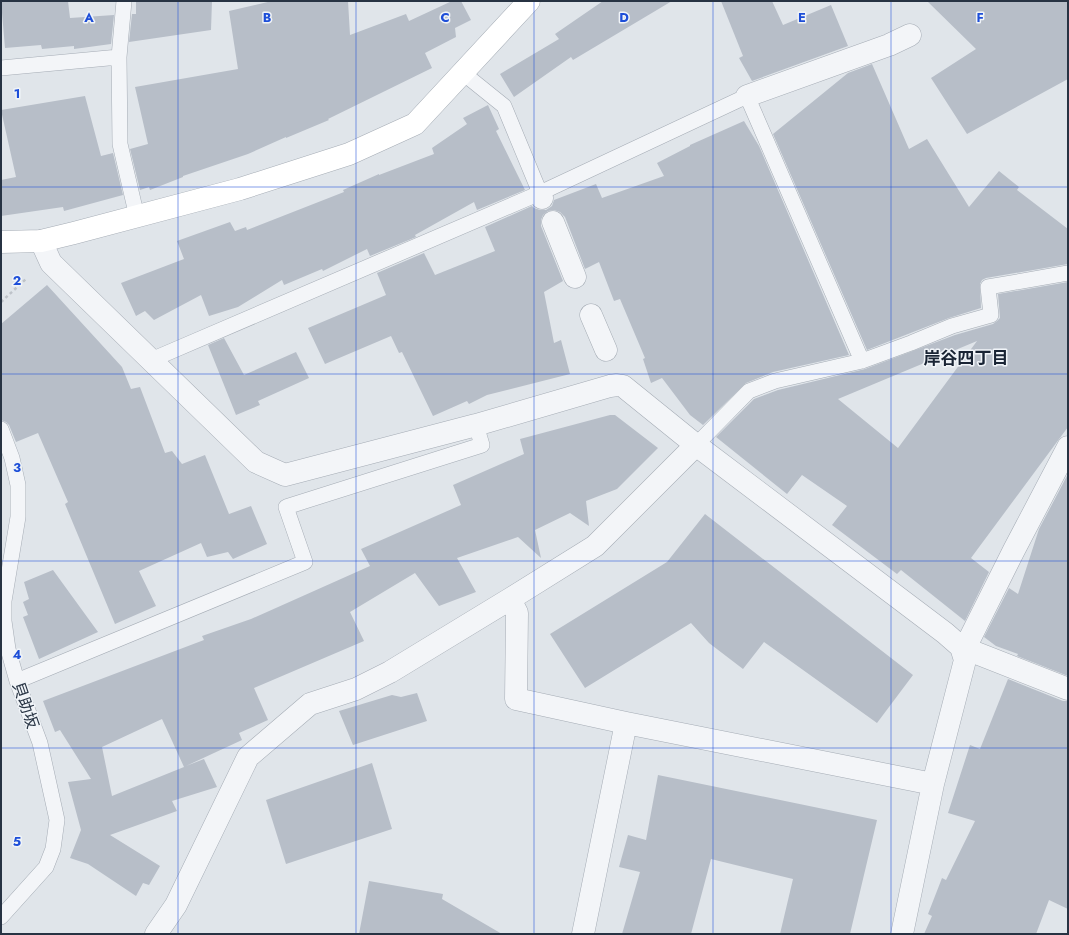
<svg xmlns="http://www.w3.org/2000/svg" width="1069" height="935" viewBox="0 0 1069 935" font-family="Jost,'Noto Sans JP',sans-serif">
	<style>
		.building { fill: #b7bec8; fill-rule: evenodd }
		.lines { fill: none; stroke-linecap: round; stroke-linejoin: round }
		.lane-casing { stroke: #a5acb5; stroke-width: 16 }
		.street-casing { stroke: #a5acb5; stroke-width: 23 }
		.secondary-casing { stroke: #a5acb5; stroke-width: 23 }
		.path { stroke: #bec3c9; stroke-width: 2.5; stroke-dasharray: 3 3; stroke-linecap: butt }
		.lane { stroke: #f3f5f8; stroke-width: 15 }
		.street { stroke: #f3f5f8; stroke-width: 22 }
		.secondary { stroke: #fff; stroke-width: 22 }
		.grid { fill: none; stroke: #1d4ed8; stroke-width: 1; stroke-opacity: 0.55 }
		.labels { text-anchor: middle; stroke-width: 3; stroke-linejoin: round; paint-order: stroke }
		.street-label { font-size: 16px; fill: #273343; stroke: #f0f4f8 }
		.neighbourhood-label { font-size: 17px; font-weight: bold; fill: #192434; stroke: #f0f4f8 }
		.grid-label { font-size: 13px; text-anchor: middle; font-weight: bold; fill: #1d4ed8; stroke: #f0f4f8; stroke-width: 3; stroke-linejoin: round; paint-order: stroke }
	</style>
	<rect width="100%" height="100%" fill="#e0e5ea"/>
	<path class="building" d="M 1,1 L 68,1 L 70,18 L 114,15 L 111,44 L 74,49 L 74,46 L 42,49 L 41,45 L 5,48 Z
		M 136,1 L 212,1 L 211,30 L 129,42 L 132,14 L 136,14 Z
		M 272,1 L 348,1 L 350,35 L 406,14 L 409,21 L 452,1 L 461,1 L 471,20 L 455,28 L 456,37 L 425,53 L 432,68 L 328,119 L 329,120 L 286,138 L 286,137 L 248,154 L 183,176 L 183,177 L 150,190 L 149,187 L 140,190 L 130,149 L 148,144 L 135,87 L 238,69 L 229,11 Z
		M 603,1 L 672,1 L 573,60 L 571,57 L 514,97 L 500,74 L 559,39 L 555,34 Z
		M 721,1 L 772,1 L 783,25 L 831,5 L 848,46 L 752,81 L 739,58 L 743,56 Z
		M 927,1 L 1068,1 L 1068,79 L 967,134 L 931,78 L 976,49 Z
		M 872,64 L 909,149 L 927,139 L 969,207 L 999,171 L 1019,187 L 1017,190 L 1068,229 L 1068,264 L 986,278 L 982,280 L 980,284 L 981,308 L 949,318 L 867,350 L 773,134 L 848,73 Z
		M 85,96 L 101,156 L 113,153 L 123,195 L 64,211 L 63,207 L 1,216 L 1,180 L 16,177 L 1,110 Z
		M 488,105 L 499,129 L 496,131 L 525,190 L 477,210 L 474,202 L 415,235 L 416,237 L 370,256 L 367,249 L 323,271 L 322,269 L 284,285 L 282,280 L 238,307 L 209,316 L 201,295 L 154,320 L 145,311 L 136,316 L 121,283 L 184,259 L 177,241 L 230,222 L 235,231 L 246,227 L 247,230 L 344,192 L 343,190 L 379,174 L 379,175 L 434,154 L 432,148 L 467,124 L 463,118 Z
		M 744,121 L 759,146 L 849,355 L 773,372 L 746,383 L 703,425 L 690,415 L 662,378 L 651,383 L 643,359 L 645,358 L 620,299 L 614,301 L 599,262 L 585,269 L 565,217 L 560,212 L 554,210 L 548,211 L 543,215 L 541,220 L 541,226 L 563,281 L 544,292 L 554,343 L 561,340 L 570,374 L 487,395 L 469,404 L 467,401 L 433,416 L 402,352 L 399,353 L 391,336 L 325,364 L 308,328 L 386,295 L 377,273 L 424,253 L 435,275 L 495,251 L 485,227 L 532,206 L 534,208 L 540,210 L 546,210 L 552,206 L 554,200 L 596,184 L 602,198 L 664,176 L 657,163 L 690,146 L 690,145 Z
		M 1068,282 L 1068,427 L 971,558 L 989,572 L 965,621 L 901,570 L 897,574 L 832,525 L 847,506 L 802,475 L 787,494 L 716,437 L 754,399 L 778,390 L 865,369 L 955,335 L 993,324 L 997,321 L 1000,318 L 998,294 ZM 977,341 L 898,448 L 838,399 Z
		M 47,285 L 122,367 L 131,389 L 140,387 L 165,453 L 172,451 L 182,464 L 205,455 L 229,514 L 251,506 L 267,544 L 233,559 L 228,552 L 207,557 L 201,543 L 139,571 L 156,606 L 115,624 L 65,504 L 68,502 L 38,433 L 16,442 L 9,425 L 6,422 L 1,420 L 1,324 Z
		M 224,338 L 244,375 L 296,352 L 309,378 L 258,401 L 260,405 L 236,415 L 208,345 Z
		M 610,415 L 615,415 L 658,448 L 617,489 L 586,501 L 589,526 L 570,513 L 535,530 L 541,558 L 518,537 L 457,558 L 476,592 L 439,606 L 415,573 L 350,612 L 364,641 L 254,688 L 268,720 L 239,733 L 242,740 L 186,766 L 204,759 L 217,787 L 172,801 L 177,811 L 110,835 L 160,866 L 149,885 L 143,883 L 136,896 L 88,864 L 70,858 L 81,830 L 68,782 L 91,779 L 60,730 L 55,732 L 43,701 L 204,640 L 202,636 L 251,619 L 370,566 L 361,549 L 461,505 L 453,485 L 524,454 L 520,439 ZM 162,719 L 184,767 L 112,796 L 102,747 Z
		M 1068,474 L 1068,676 L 1017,656 L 1018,654 L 996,646 L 984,637 L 1009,588 L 1018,594 L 1039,529 Z
		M 705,514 L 913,675 L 877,723 L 764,642 L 743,669 L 709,643 L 691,623 L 585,688 L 550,634 L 667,562 Z
		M 53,570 L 98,632 L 39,659 L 23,617 L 28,615 L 23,602 L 29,599 L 24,582 Z
		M 1008,679 L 1063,701 L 1068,701 L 1068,909 L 1049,900 L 1036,934 L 924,934 L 932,916 L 928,914 L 942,878 L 946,880 L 975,821 L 948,813 L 970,745 L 980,749 Z
		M 417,693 L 427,721 L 353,745 L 339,711 L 392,695 L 401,697 Z
		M 372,763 L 392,829 L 286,864 L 266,800 Z
		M 658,775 L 877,820 L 850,934 L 780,934 L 793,879 L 711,859 L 691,934 L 622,934 L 640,872 L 619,867 L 628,835 L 646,840 Z
		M 369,881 L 443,894 L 442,899 L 502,934 L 359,934 Z"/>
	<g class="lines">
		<g class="lane-casing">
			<path id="lane" d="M 124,1 L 119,57 L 120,144 L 137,217
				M 1,68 L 119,57
				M 463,73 L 504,106 L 540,193
				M 151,360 L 540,193 L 747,96 L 862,361
				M 1,429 L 12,458 L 18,485 L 18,517 L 4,601 L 4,621 L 8,649 L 17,681 L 40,743 L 57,820 L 53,849 L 46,867 L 1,917
				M 696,445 L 749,391 L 775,381 L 862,361 L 911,343 L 952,326 L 991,315 L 988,287 L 1068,273
				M 17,681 L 305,562 L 286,507 L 482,445 L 476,425"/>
		</g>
		<g class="street-casing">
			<path id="street" d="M 747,96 L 889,45 L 910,35
				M 540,193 L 542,198
				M 553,222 L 575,277
				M 41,241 L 51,263 L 256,462 L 285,475 L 476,425 L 610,386 L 617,385 L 623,386 L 696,445 L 945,633 L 961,647 L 1068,689
				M 591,315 L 606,350
				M 510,599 L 517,613 L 516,699 L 626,723 L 933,784
				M 156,934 L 176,905 L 248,757 L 310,704 L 356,689 L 390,672 L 510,599 L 595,546 L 696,445
				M 583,934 L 626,723
				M 902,934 L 933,784 L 965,660 L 961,647 L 970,638 L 1014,550 L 1068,447"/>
		</g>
		<g class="secondary-casing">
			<path id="secondary" d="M 1,242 L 41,241 L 74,233 L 240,189 L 349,154 L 415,124 L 529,1"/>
		</g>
		<path class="path" d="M 1,302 L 27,278"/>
		<use href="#lane" class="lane"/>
		<use href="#street" class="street"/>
		<use href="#secondary" class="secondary"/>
	</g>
	<path class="grid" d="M 178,1 L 178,934M 356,1 L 356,934M 534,1 L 534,934M 713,1 L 713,934M 891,1 L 891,934M 1,187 L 1068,187M 1,374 L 1068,374M 1,561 L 1068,561M 1,748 L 1068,748"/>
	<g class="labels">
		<g class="street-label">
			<text transform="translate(26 705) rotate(71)" y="6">貝助坂</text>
		</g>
		<g class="neighbourhood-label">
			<text x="966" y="364">岸谷四丁目</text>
		</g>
	</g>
	<g class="grid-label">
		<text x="89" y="22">A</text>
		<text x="267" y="22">B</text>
		<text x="445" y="22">C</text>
		<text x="624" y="22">D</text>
		<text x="802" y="22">E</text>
		<text x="980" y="22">F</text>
		<text x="17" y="98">1</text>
		<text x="17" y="285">2</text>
		<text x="17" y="472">3</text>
		<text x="17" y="659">4</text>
		<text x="17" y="846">5</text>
	</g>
	<rect width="1069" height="935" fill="none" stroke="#273343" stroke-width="4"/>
</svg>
